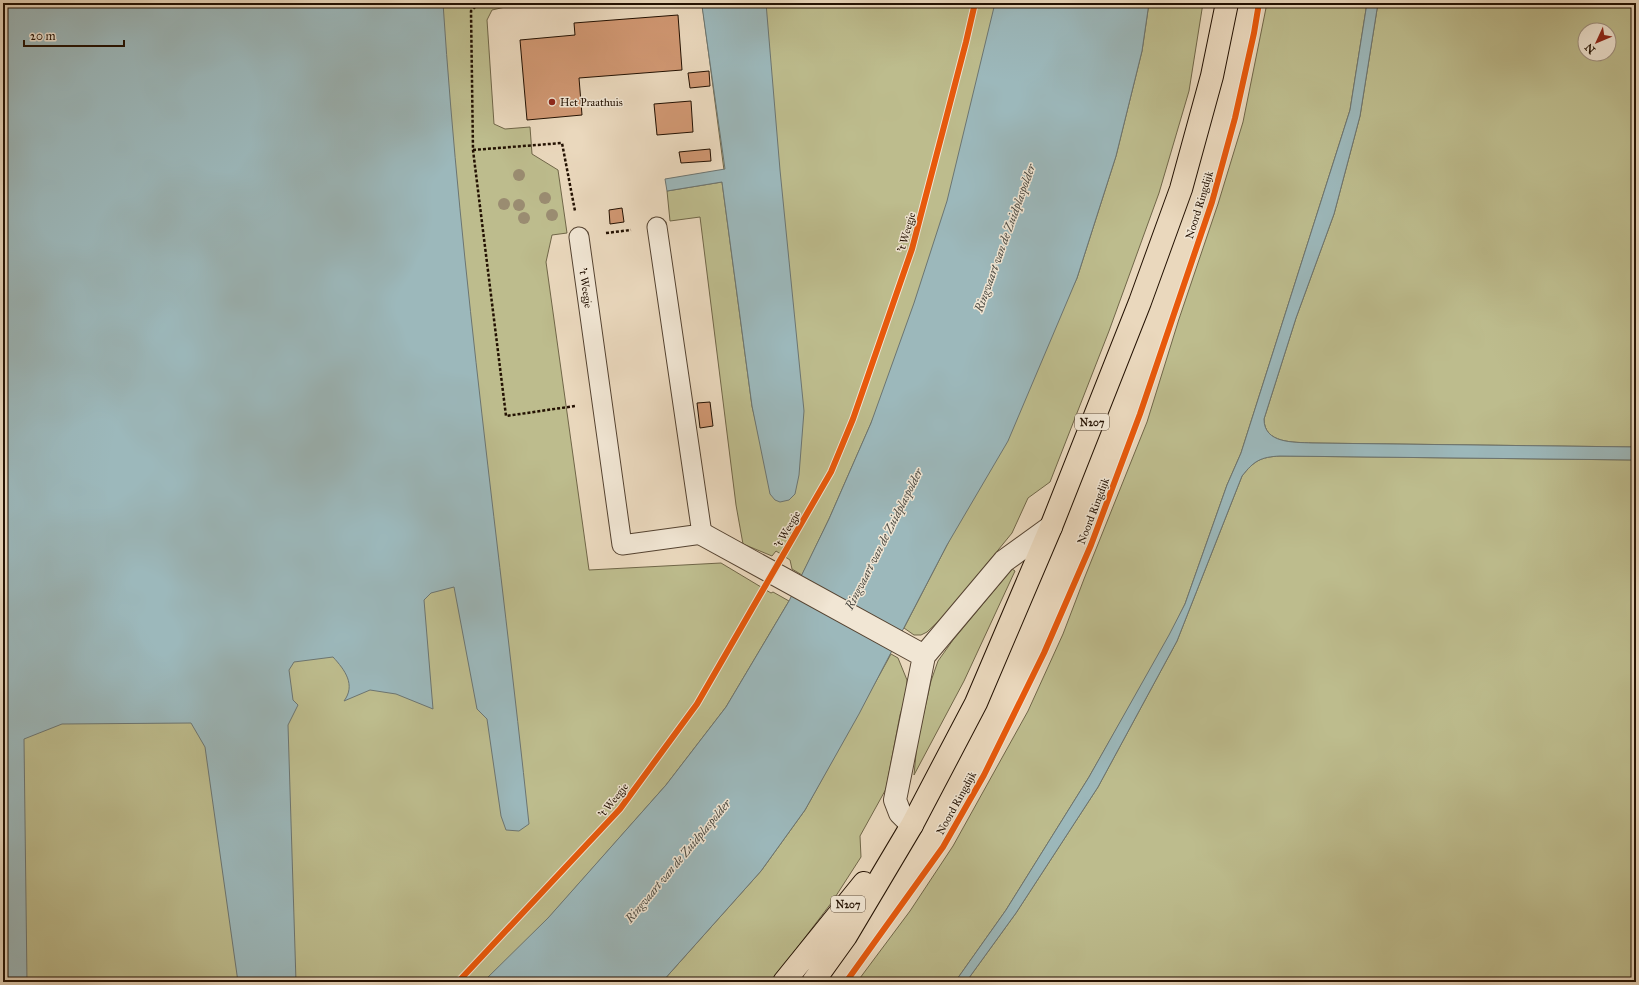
<svg xmlns="http://www.w3.org/2000/svg" width="1639" height="985" viewBox="0 0 1639 985" font-family="'IM FELL Great Primer',serif">
	<style>
		.green { fill: #bdbc8d; stroke: #706648; fill-rule: evenodd }
		.water { fill: #9cb8bb; stroke: #6c7571 }
		.building { fill: #d09772; stroke: #231102 }
		.lines { fill: none; stroke-linecap: round; stroke-linejoin: round }
		.lane-casing { stroke: #554331; stroke-width: 21 }
		.street-casing { stroke: #554331; stroke-width: 24 }
		.primary-casing { stroke: #231102; stroke-width: 24 }
		.path { stroke: #231102; stroke-width: 2.5; stroke-dasharray: 3 2; stroke-linecap: butt }
		.lane { stroke: #f1e6d4; stroke-width: 19 }
		.street { stroke: #f1e6d4; stroke-width: 22 }
		.primary { stroke: #ead8bd; stroke-width: 22 }
		.cycleway-casing { stroke: #f1e6d4; stroke-width: 8 }
		.cycleway { stroke: #e8590c; stroke-width: 6 }
		.tree { fill: #9a8c71 }
		.poi-dot { fill: #8f2418; stroke: #f1e6d4; stroke-width: 1.5 }
		.labels { text-anchor: middle; stroke-width: 3; stroke-linejoin: round; paint-order: stroke }
		.shield { fill: #f1e6d4; stroke: #615141; stroke-width: 1 }
		.shield-label { font-size: 10px; font-weight: bold; fill: #231102 }
		.poi-label { font-size: 11px; fill: #231102; stroke: #f1e6d4; text-anchor: start }
		.street-label { font-size: 11px; fill: #231102; stroke: #f1e6d4 }
		.water-label { font-size: 12px; font-style: italic; fill: #4d4b43; stroke: #f1e6d4 }
	</style>
	<rect width="100%" height="100%" fill="#ead8bd"/>
	<filter id="stains"><feTurbulence type="fractalNoise" baseFrequency=".005" numOctaves="4"/><feColorMatrix values="0 0 0 0 .2 0 0 0 0 .09 0 0 0 0 .02 0 0 0 .5 -.17"/></filter>
	<radialGradient id="worn" r=".72"><stop offset=".6" stop-color="#630" stop-opacity="0"/><stop offset="1" stop-color="#630" stop-opacity=".3"/></radialGradient>
	<path class="green" d="M 3,3 L 523,3 L 492,10 L 487,20 L 494,124 L 505,129 L 530,127 L 532,154 L 558,170 L 567,233 L 552,235 L 546,262 L 589,570 L 721,563 L 771,593 L 773,592 L 789,601 L 726,707 L 666,785 L 492,982 L 3,982 Z
		M 702,3 L 997,3 L 955,180 L 890,380 L 829,519 L 802,575 L 792,569 L 790,560 L 776,551 L 772,556 L 743,544 L 736,505 L 700,217 L 670,221 L 667,191 L 722,182 L 752,406 L 759,436 Z
		M 1149,3 L 1203,3 L 1189,91 L 1159,193 L 1109,331 L 1050,482 L 1028,498 L 1012,533 L 944,616 L 927,632 L 921,635 L 914,635 L 904,628 L 947,545 L 1077,278 L 1116,156 L 1142,51 Z
		M 1267,3 L 1367,3 L 1350,110 L 1241,453 L 1227,485 L 1185,604 L 1170,635 L 1089,777 L 1006,910 L 955,982 L 857,982 L 910,911 L 953,846 L 1028,711 L 1063,634 L 1084,579 L 1147,422 L 1179,319 L 1218,204 L 1243,122 Z
		M 1378,3 L 1636,3 L 1636,447 L 1312,443 C 1294,442 1264,444 1264,419 L 1296,318 L 1334,214 L 1360,116 ZM 1585,30 L 1609,30 L 1609,54 L 1585,54 Z
		M 1280,456 L 1636,460 L 1636,982 L 966,982 L 1016,913 L 1098,787 L 1177,641 L 1242,476 C 1254,461 1260,457 1280,456 Z
		M 1012,569 L 1015,571 L 964,681 L 914,775 L 917,743 L 931,681 L 938,661 L 953,640 Z
		M 891,654 L 898,658 L 907,680 L 906,696 L 900,715 L 886,789 L 860,836 L 861,857 L 832,902 L 771,982 L 662,982 L 761,871 L 805,810 Z"/>
	<path class="water" d="M 3,3 L 443,3 C 461,278 500,550 529,824 L 519,831 L 506,830 L 501,816 L 487,719 L 477,709 L 454,587 L 431,593 L 424,600 L 433,709 L 396,694 L 370,690 L 344,701 C 356,685 345,670 333,657 L 294,662 L 289,670 L 293,700 L 298,705 L 288,725 L 296,982 L 238,982 L 205,747 L 191,723 L 62,724 L 24,739 L 27,982 L 3,982 Z
		M 698,3 L 766,3 L 780,170 L 804,411 L 799,475 L 795,494 L 789,500 L 780,502 L 775,500 L 770,494 L 752,406 L 722,182 L 667,191 L 665,179 L 725,169 L 702,6 L 698,6 Z
		M 995,3 L 1149,3 L 1142,51 L 1116,156 L 1077,278 L 1008,441 L 947,545 L 859,714 L 805,810 L 761,871 L 662,982 L 483,982 L 548,918 L 666,785 L 726,707 L 789,601 L 829,519 L 871,423 L 914,303 L 947,201 Z
		M 1367,3 L 1378,3 L 1360,116 L 1334,214 L 1296,318 L 1264,419 C 1264,444 1294,442 1312,443 L 1636,447 L 1636,460 L 1280,456 C 1260,457 1254,461 1242,476 L 1177,641 L 1098,787 L 1016,913 L 966,982 L 955,982 L 1006,910 L 1089,777 L 1169,635 L 1185,604 L 1227,485 L 1241,453 L 1350,110 Z"/>
	<path class="building" d="M 678,15 L 682,70 L 579,78 L 582,115 L 527,120 L 520,40 L 575,35 L 574,23 Z
		M 709,71 L 710,86 L 690,88 L 688,73 Z
		M 691,101 L 693,132 L 657,135 L 654,104 Z
		M 710,149 L 711,161 L 681,163 L 679,152 Z
		M 622,208 L 624,222 L 610,224 L 609,210 Z
		M 710,402 L 713,426 L 700,428 L 697,403 Z"/>
	<g class="lines">
		<g class="lane-casing">
			<path id="lane" d="M 579,237 L 622,545 L 702,534 L 657,227"/>
		</g>
		<g class="street-casing">
			<path id="street" d="M 702,534 L 924,656 L 1004,561 L 1051,527
				M 912,825 L 900,813 L 895,800 L 924,656"/>
		</g>
		<g class="primary-casing">
			<path id="primary" d="M 784,982 L 864,883
				M 813,982 L 846,936 L 912,825 L 976,703 L 1051,527 L 1140,302 L 1181,189 L 1212,76 L 1227,3"/>
		</g>
		<path class="path" d="M 479,3 L 471,11 L 473,150 L 506,416 L 575,406
			M 473,150 L 562,143 L 575,211
			M 606,233 L 631,230"/>
		<use href="#lane" class="lane"/>
		<use href="#street" class="street"/>
		<use href="#primary" class="primary"/>
		<g class="cycleway-casing">
			<path id="cycleway" d="M 458,982 L 620,809 L 697,704 L 831,472 L 853,419 L 912,249 L 966,42 L 975,3
				M 846,982 L 943,847 L 984,775 L 1044,653 L 1091,545 L 1140,414 L 1212,202 L 1235,118 L 1254,33 L 1259,3"/>
		</g>
		<use href="#cycleway" class="cycleway"/>
	</g>
	<g class="tree">
		<circle cx="519" cy="175" r="6"/>
		<circle cx="545" cy="198" r="6"/>
		<circle cx="504" cy="204" r="6"/>
		<circle cx="519" cy="205" r="6"/>
		<circle cx="552" cy="215" r="6"/>
		<circle cx="524" cy="218" r="6"/>
	</g>
	<circle class="poi-dot" cx="552" cy="102" r="4"/>
	<g class="labels">
		<g class="shield">
			<rect x="1075" y="414" width="34" height="16" rx="3"/>
			<rect x="831" y="896" width="34" height="16" rx="3"/>
		</g>
		<g class="shield-label">
			<text x="1092" y="426">N207</text>
			<text x="848" y="908">N207</text>
		</g>
		<g class="poi-label">
			<text x="560" y="106">Het Praathuis</text>
		</g>
		<g class="street-label">
			<text transform="translate(1199 205) rotate(-73)" y="4">Noord Ringdijk</text>
			<text transform="translate(906 232) rotate(-74)" y="4">'t Weegje</text>
			<text transform="translate(586 288) rotate(82)" y="4">'t Weegje</text>
			<text transform="translate(1093 511) rotate(-69)" y="4">Noord Ringdijk</text>
			<text transform="translate(787 529) rotate(-60)" y="4">'t Weegje</text>
			<text transform="translate(613 800) rotate(-51)" y="4">'t Weegje</text>
			<text transform="translate(956 803) rotate(-61)" y="4">Noord Ringdijk</text>
		</g>
		<g class="water-label">
			<text transform="translate(1005 238) rotate(-70)" y="4">Ringvaart van de Zuidplaspolder</text>
			<text transform="translate(884 539) rotate(-63)" y="4">Ringvaart van de Zuidplaspolder</text>
			<text transform="translate(678 861) rotate(-50)" y="4">Ringvaart van de Zuidplaspolder</text>
		</g>
	</g>
	<rect width="1639" height="985" fill="none" stroke="#ead8bd" stroke-width="16"/>
	<rect x="4" y="4" width="1631" height="977" fill="none" stroke="#231102" stroke-width="2"/>
	<rect x="8" y="8" width="1623" height="969" fill="none" stroke="#231102"/>
	<g transform="translate(1597 42) rotate(226)"><circle r="19" fill="#f1e6d4" stroke="#9f9180"/>
	<path d="M0-3L7 15L0 10L-7 15Z" fill="#8f2418"/>
	<text y="-6" font-size="11" font-weight="bold" text-anchor="middle" fill="#231102">N</text>
	</g>
	<path d="M24 40v6h100v-6" fill="none" stroke="#231102" stroke-width="2"/>
	<text x="30" y="40" font-size="12" fill="#231102" stroke="#f1e6d4" stroke-width="3" paint-order="stroke">20 m</text>
	<rect width="100%" height="100%" filter="url(#stains)"/>
	<rect width="100%" height="100%" fill="url(#worn)"/>
</svg>
